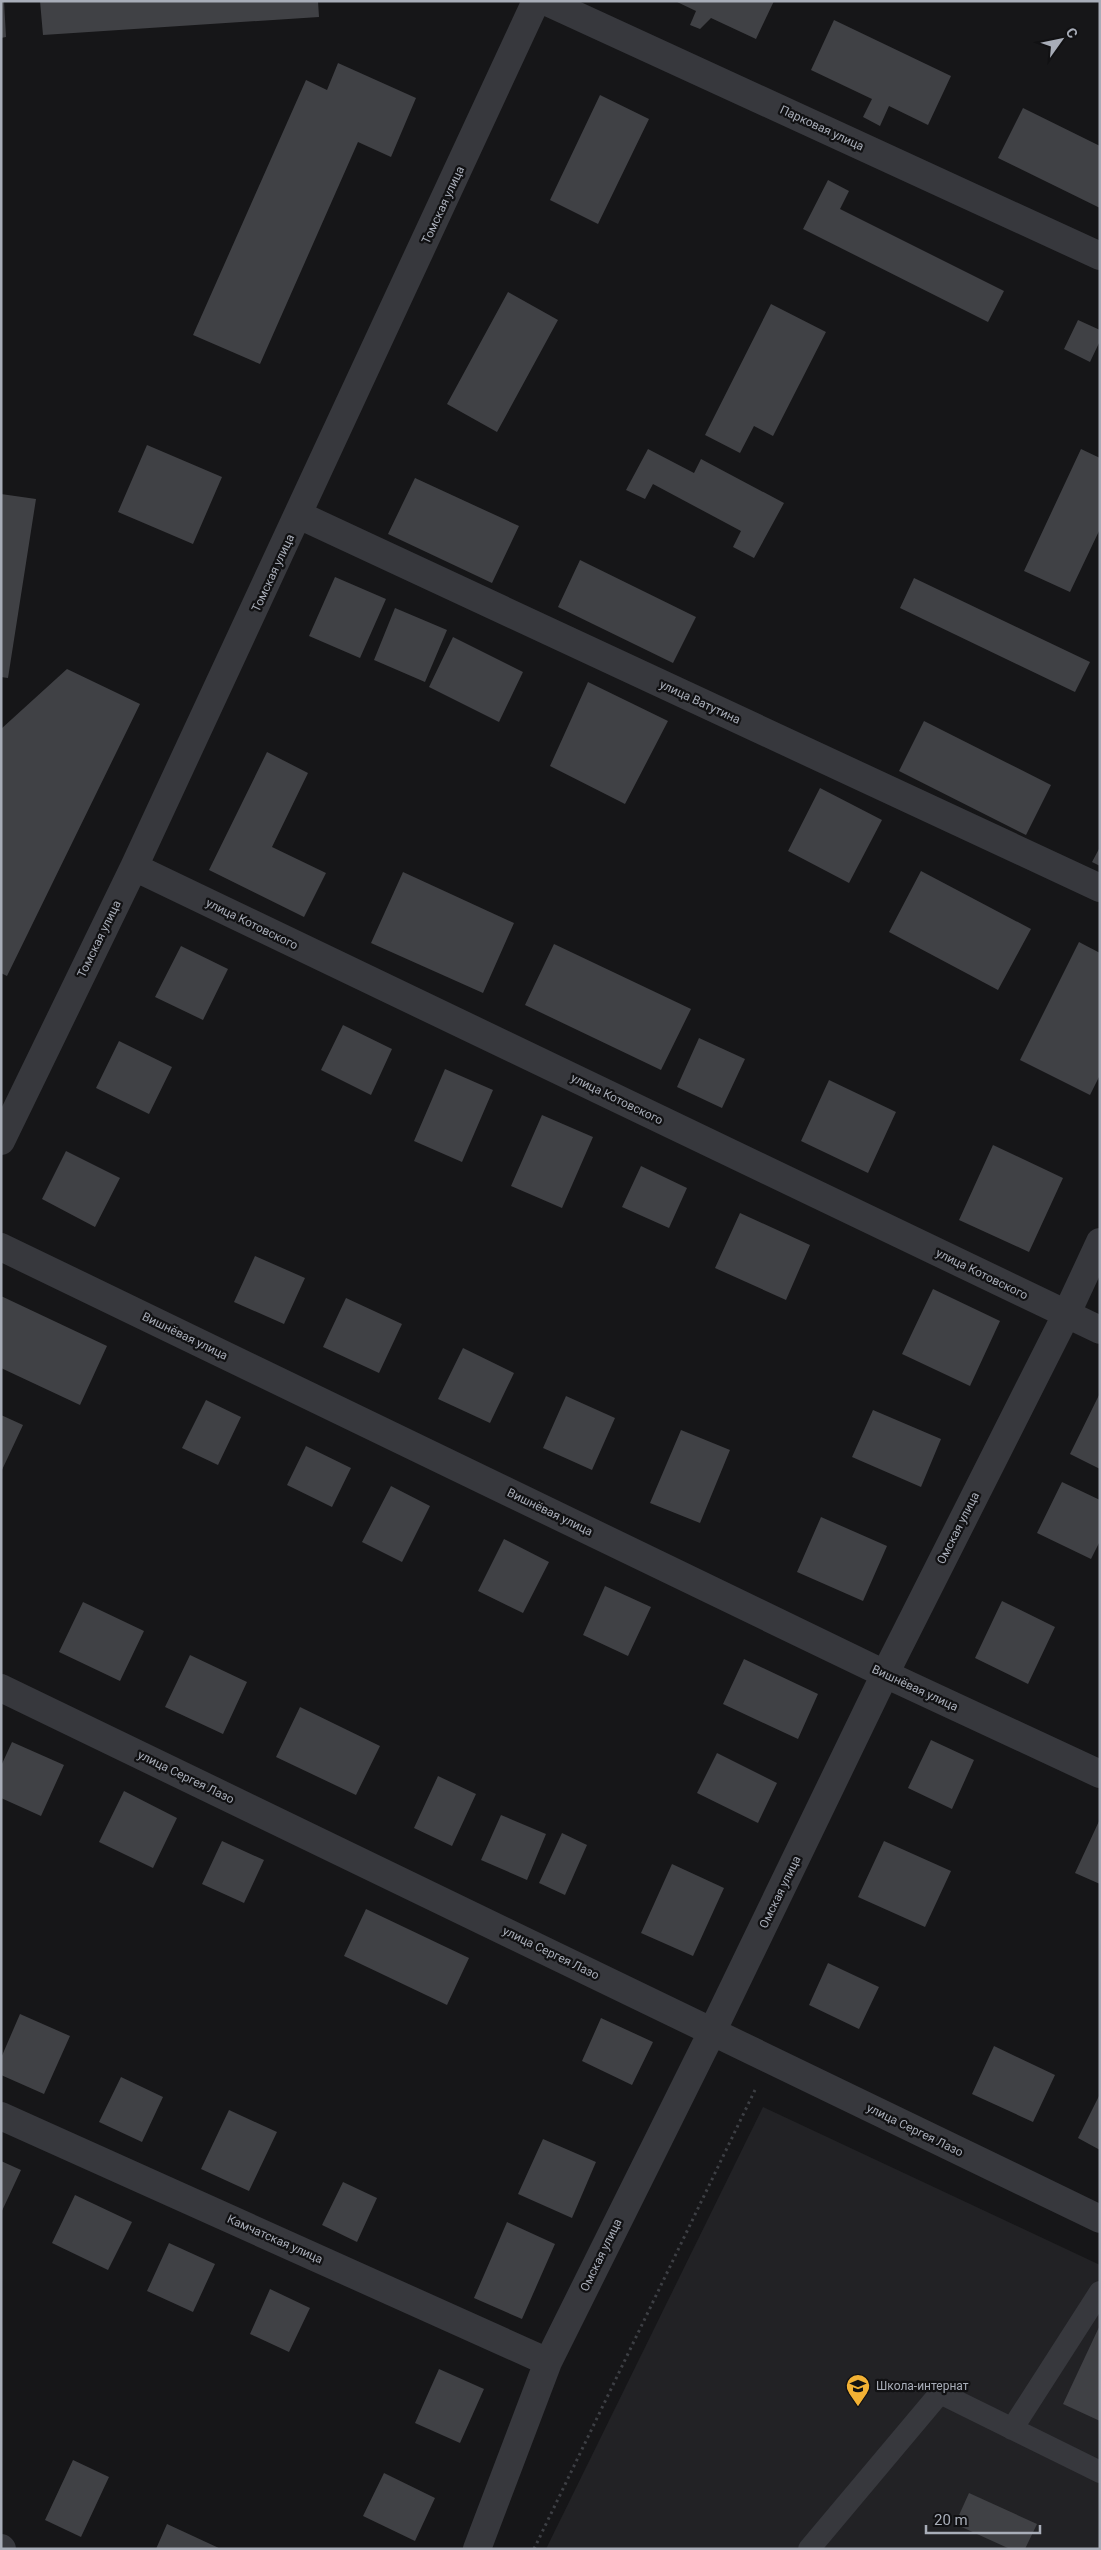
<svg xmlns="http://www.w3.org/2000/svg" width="1101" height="2550" viewBox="0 0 1101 2550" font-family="Roboto,sans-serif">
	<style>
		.built { fill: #222225 }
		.building { fill: #404145 }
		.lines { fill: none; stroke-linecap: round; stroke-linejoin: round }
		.path { stroke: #3d3f44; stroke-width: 3; stroke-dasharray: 2.5 4; stroke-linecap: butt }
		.lane { stroke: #37383d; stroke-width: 22 }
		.street { stroke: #37383d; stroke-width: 28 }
		.labels { text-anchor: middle; stroke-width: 4.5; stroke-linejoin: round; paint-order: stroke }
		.street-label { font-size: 12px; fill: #a8adb8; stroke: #111113 }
		.poi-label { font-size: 12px; fill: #a8adb8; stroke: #111113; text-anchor: start }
	</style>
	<rect width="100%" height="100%" fill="#161618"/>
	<path class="built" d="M 763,2107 L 1100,2265 L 1100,2549 L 546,2549 Z"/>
	<path class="building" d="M 1,1 L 4,1 L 6,37 L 1,38 Z
		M 40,1 L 318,1 L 319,17 L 43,35 Z
		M 675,1 L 774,1 L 756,39 L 711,18 L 700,29 L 690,25 L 696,11 Z
		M 834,20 L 951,76 L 928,125 L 889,106 L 880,126 L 863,117 L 872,99 L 811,70 Z
		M 338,63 L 416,98 L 391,157 L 358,142 L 260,364 L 193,335 L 306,80 L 327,90 Z
		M 600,95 L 649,119 L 598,224 L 550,200 Z
		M 1023,108 L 1100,146 L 1100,208 L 998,158 Z
		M 828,180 L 849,191 L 840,209 L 1004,291 L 988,322 L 803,229 Z
		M 508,292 L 558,320 L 497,432 L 447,404 Z
		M 771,304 L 826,332 L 773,436 L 754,426 L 740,453 L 705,435 Z
		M 1078,320 L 1100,330 L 1100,341 L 1090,362 L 1064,349 Z
		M 147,445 L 222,477 L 193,544 L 118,512 Z
		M 648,449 L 694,473 L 701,459 L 784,503 L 754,558 L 733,547 L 741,531 L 653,484 L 645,499 L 626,490 Z
		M 1081,449 L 1100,458 L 1100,529 L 1070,592 L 1024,571 Z
		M 415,478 L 519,526 L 492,583 L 388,534 Z
		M 1,494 L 36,499 L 8,678 L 1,677 Z
		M 580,560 L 696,617 L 673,663 L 558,607 Z
		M 335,577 L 386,599 L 360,658 L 309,636 Z
		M 914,578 L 1090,662 L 1075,692 L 900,608 Z
		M 395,608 L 447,630 L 425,682 L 374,660 Z
		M 453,637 L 523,672 L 499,722 L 429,687 Z
		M 67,669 L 140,704 L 7,976 L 1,973 L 1,729 Z
		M 588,682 L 668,721 L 625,804 L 550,766 Z
		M 924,721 L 1051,785 L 1026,835 L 899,771 Z
		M 267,752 L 308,773 L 272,847 L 326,873 L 304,917 L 209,870 Z
		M 820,788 L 882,820 L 849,883 L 788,851 Z
		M 1100,847 L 1100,866 L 1092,862 Z
		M 921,871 L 1031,929 L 998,990 L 889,932 Z
		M 403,872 L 514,923 L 483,993 L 371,943 Z
		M 1079,942 L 1100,953 L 1100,1075 L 1090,1095 L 1020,1060 Z
		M 554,944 L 691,1009 L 661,1070 L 525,1005 Z
		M 181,946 L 228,969 L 203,1020 L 155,997 Z
		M 343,1025 L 392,1049 L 371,1095 L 321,1070 Z
		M 699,1038 L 745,1059 L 722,1108 L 677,1087 Z
		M 119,1041 L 172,1067 L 149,1114 L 96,1088 Z
		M 445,1069 L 493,1090 L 462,1162 L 414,1141 Z
		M 829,1080 L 896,1112 L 868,1173 L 801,1141 Z
		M 542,1115 L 593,1137 L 562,1208 L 511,1186 Z
		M 993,1145 L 1063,1178 L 1029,1252 L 959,1220 Z
		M 66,1151 L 120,1178 L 95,1227 L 42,1199 Z
		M 641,1166 L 687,1188 L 669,1228 L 622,1207 Z
		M 740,1213 L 810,1245 L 786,1300 L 715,1268 Z
		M 255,1256 L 305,1278 L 284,1324 L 234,1302 Z
		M 933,1289 L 1000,1321 L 970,1386 L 902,1354 Z
		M 1,1296 L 107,1346 L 80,1405 L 1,1368 Z
		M 346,1298 L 402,1324 L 379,1373 L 323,1347 Z
		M 463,1348 L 514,1373 L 490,1423 L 438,1399 Z
		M 1100,1393 L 1100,1469 L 1070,1454 Z
		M 566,1396 L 615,1418 L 592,1470 L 543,1448 Z
		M 206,1400 L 241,1417 L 218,1465 L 182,1448 Z
		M 873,1410 L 941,1439 L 921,1487 L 852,1457 Z
		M 1,1415 L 23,1425 L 1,1472 Z
		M 681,1430 L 730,1450 L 700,1523 L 650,1503 Z
		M 306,1446 L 351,1468 L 332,1507 L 287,1485 Z
		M 1062,1482 L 1100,1500 L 1100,1541 L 1091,1559 L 1037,1533 Z
		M 391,1486 L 430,1506 L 402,1562 L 362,1542 Z
		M 821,1517 L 887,1546 L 863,1601 L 797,1572 Z
		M 504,1539 L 549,1562 L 523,1613 L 478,1591 Z
		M 605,1586 L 651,1607 L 628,1656 L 583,1635 Z
		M 1002,1601 L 1055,1627 L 1028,1684 L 975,1658 Z
		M 83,1602 L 144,1631 L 120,1681 L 59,1652 Z
		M 190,1655 L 247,1682 L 223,1734 L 165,1707 Z
		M 744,1659 L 818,1694 L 798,1739 L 723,1704 Z
		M 300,1707 L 380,1746 L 356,1795 L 276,1757 Z
		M 931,1740 L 974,1760 L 952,1809 L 908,1788 Z
		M 12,1742 L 64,1765 L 41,1816 L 1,1798 L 1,1766 Z
		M 717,1753 L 777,1783 L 758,1823 L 697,1793 Z
		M 438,1776 L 476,1794 L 452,1846 L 414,1828 Z
		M 124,1791 L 177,1818 L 153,1868 L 99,1842 Z
		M 501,1815 L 546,1834 L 527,1880 L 481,1860 Z
		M 1100,1819 L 1100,1884 L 1075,1873 Z
		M 562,1833 L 587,1845 L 565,1895 L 539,1883 Z
		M 222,1841 L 264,1860 L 244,1903 L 202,1884 Z
		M 884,1841 L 951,1871 L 925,1927 L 858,1897 Z
		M 672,1864 L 724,1888 L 693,1956 L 641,1933 Z
		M 366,1909 L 469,1958 L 447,2005 L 344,1956 Z
		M 828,1963 L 879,1987 L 859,2029 L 809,2005 Z
		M 20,2014 L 70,2036 L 44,2094 L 1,2075 L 1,2058 Z
		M 601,2018 L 653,2042 L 632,2085 L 582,2061 Z
		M 994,2046 L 1055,2075 L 1033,2122 L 972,2094 Z
		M 121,2077 L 163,2097 L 142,2142 L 99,2122 Z
		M 1100,2094 L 1100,2150 L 1078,2138 Z
		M 229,2110 L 277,2132 L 249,2191 L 201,2169 Z
		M 543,2139 L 596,2162 L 572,2218 L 518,2194 Z
		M 1,2161 L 21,2170 L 1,2213 Z
		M 343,2182 L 377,2198 L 357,2242 L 322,2225 Z
		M 75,2195 L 132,2222 L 108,2270 L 52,2243 Z
		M 507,2222 L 555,2244 L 522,2319 L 474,2298 Z
		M 169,2243 L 215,2264 L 193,2312 L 147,2291 Z
		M 270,2289 L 310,2308 L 289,2352 L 250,2334 Z
		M 1100,2325 L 1100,2421 L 1063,2404 Z
		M 439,2369 L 484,2389 L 460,2443 L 415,2423 Z
		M 73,2460 L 109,2477 L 81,2537 L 45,2520 Z
		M 384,2473 L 435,2498 L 415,2541 L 363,2516 Z
		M 969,2493 L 1037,2524 L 1025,2549 L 1010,2549 L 955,2524 Z
		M 167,2524 L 221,2549 L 156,2549 Z"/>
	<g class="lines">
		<path class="path" d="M 534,2549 L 755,2090"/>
		<path class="lane" d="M 1012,2429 L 1100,2292
			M 809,2549 L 940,2393 L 1100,2472"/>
		<path class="street" d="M 545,1 L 1100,256
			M 299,515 L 1100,888
			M 134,867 L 1100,1330
			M 1,1141 L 134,867 L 536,1
			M 1,1247 L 885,1674 L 1100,1774
			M 1,1688 L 1100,2219
			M 1,2116 L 548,2362
			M 1,2548 L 2,2549
			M 477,2549 L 548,2362 L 712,2032 L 885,1674 L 1066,1315 L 1100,1242"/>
	</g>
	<defs>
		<g id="school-pin" transform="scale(1.25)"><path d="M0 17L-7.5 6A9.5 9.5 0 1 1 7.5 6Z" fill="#f2b134" stroke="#111113"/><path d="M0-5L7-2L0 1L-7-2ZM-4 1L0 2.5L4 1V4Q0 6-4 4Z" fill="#111"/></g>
	</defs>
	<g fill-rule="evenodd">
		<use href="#school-pin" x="858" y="2386"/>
	</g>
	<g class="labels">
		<g class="street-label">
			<text transform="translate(822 128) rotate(25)" y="4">Парковая улица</text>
			<text transform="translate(443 205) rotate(-65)" y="4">Томская улица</text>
			<text transform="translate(273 573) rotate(-65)" y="4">Томская улица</text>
			<text transform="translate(700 702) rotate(25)" y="4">улица Ватутина</text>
			<text transform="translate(252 924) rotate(26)" y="4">улица Котовского</text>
			<text transform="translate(99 939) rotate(-64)" y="4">Томская улица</text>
			<text transform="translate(617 1099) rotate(26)" y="4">улица Котовского</text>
			<text transform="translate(982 1274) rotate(26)" y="4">улица Котовского</text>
			<text transform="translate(185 1336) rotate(26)" y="4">Вишнёвая улица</text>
			<text transform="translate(550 1512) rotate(26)" y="4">Вишнёвая улица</text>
			<text transform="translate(958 1528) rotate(-63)" y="4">Омская улица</text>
			<text transform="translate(915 1688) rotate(25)" y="4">Вишнёвая улица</text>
			<text transform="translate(186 1777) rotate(26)" y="4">улица Сергея Лазо</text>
			<text transform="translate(780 1892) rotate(-64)" y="4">Омская улица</text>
			<text transform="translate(551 1953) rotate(26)" y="4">улица Сергея Лазо</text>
			<text transform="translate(915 2130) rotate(26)" y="4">улица Сергея Лазо</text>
			<text transform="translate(275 2239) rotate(24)" y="4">Камчатская улица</text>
			<text transform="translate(601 2255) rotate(-64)" y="4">Омская улица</text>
		</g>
		<g class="poi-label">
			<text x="876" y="2390">Школа-интернат</text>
		</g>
	</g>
	<rect width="1101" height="2550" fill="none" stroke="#a8adb8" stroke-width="5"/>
	<g transform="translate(1061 40) rotate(57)" stroke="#111113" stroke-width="4" paint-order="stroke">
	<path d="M0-4L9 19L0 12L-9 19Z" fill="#a8adb8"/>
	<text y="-8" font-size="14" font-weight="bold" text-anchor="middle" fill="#a8adb8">С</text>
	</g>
	<path d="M926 2525v8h114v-8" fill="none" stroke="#a8adb8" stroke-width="2.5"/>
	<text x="934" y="2525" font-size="15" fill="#a8adb8" stroke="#111113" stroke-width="4" paint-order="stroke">20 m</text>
</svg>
